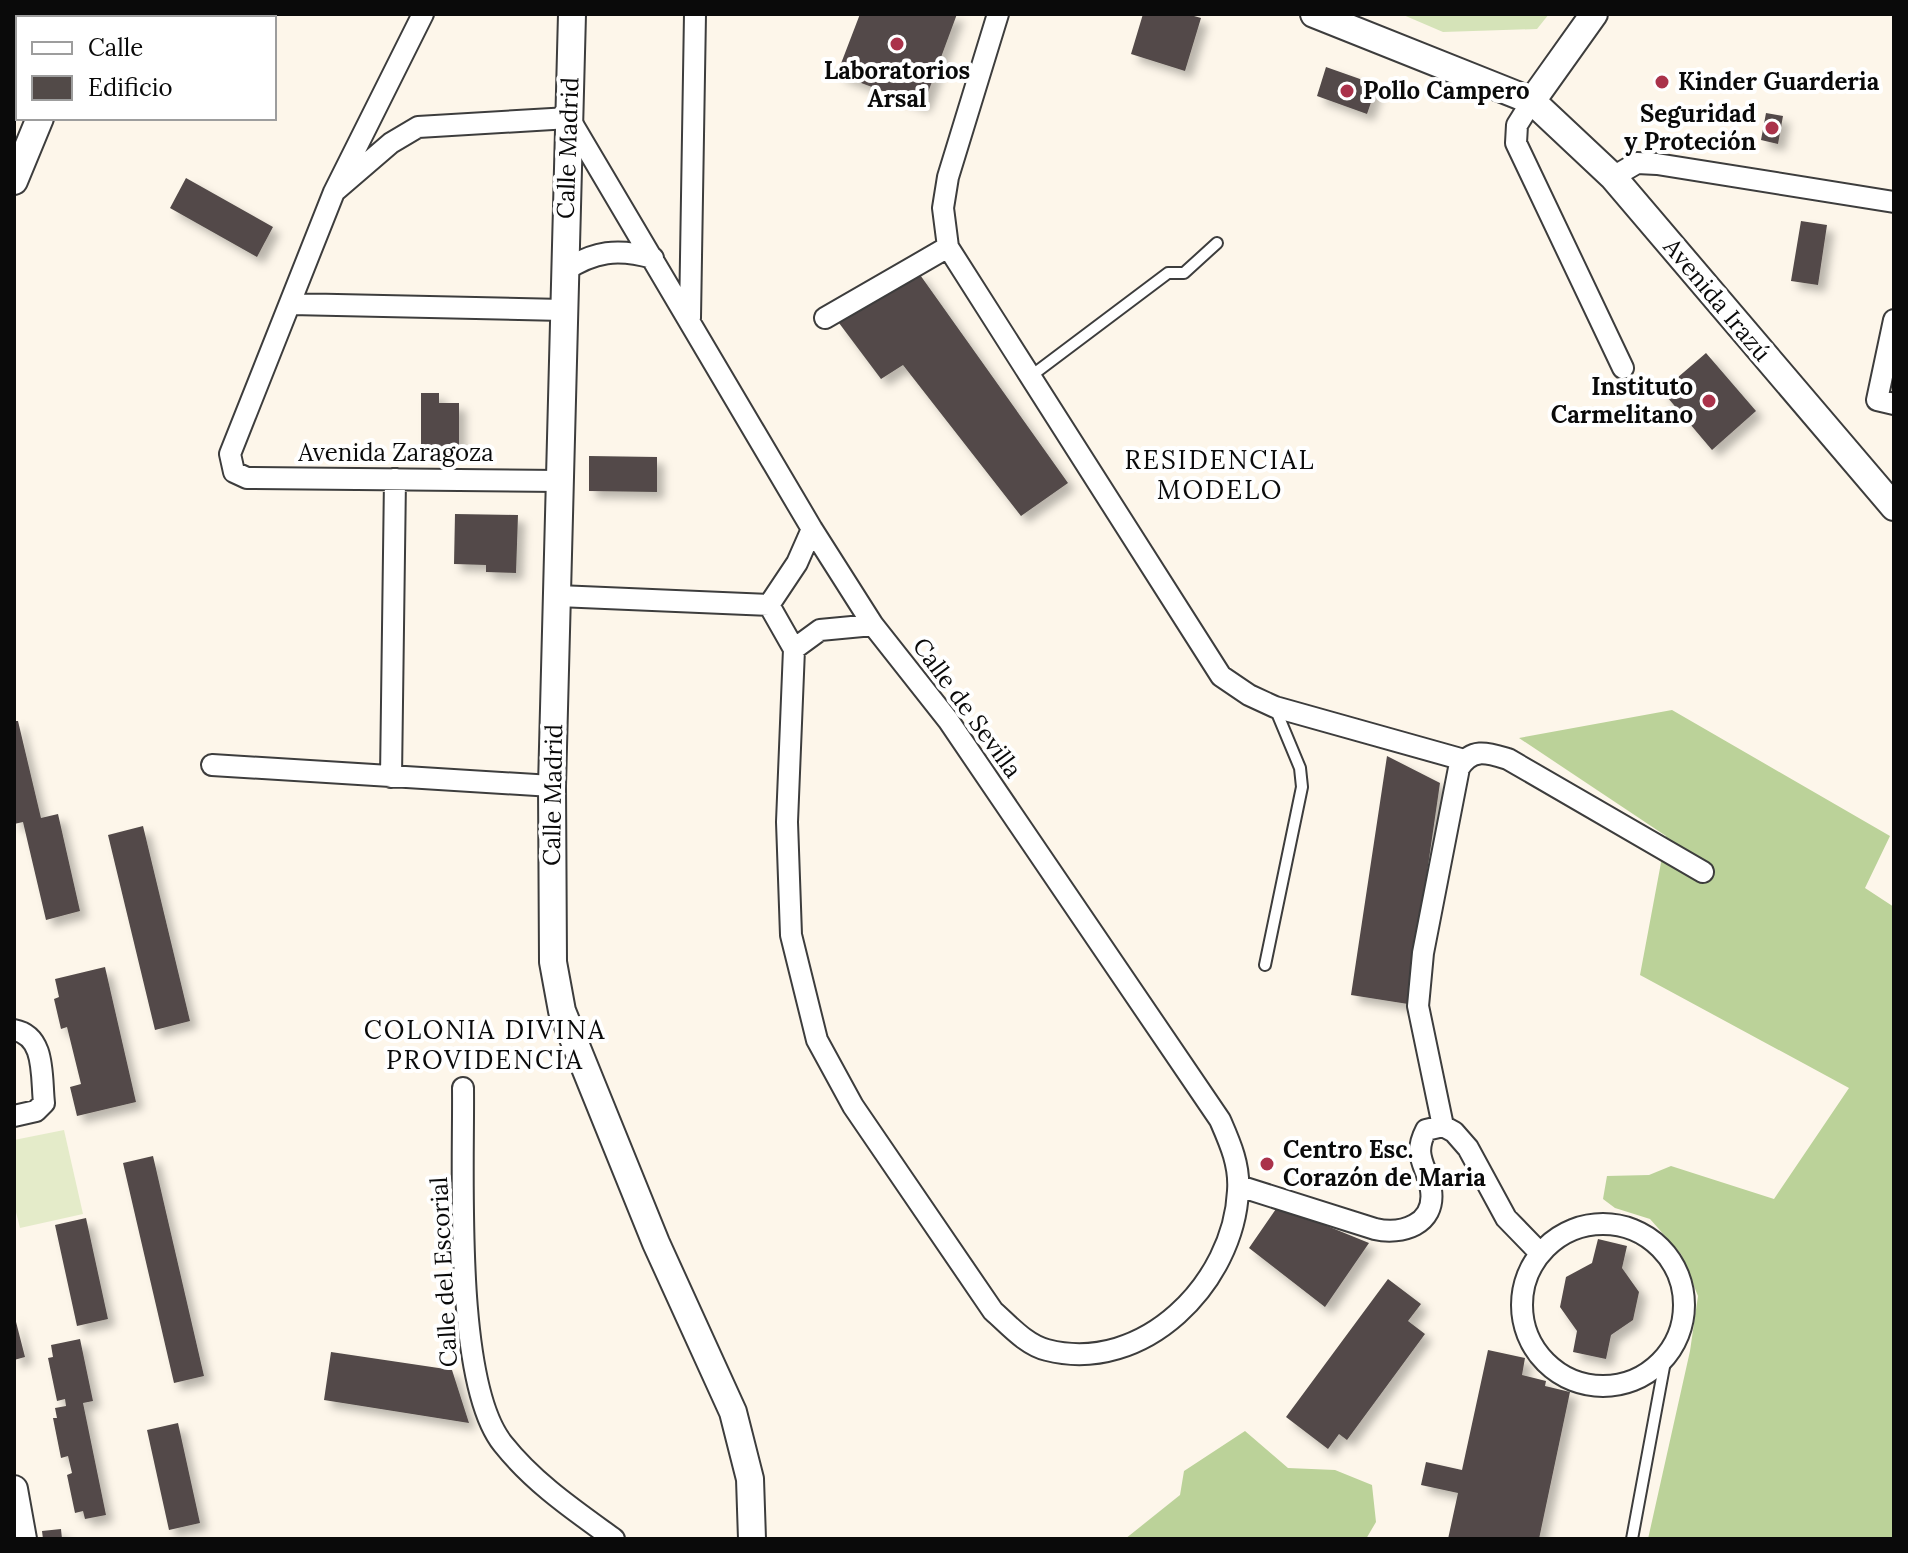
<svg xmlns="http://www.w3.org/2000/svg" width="1908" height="1553" viewBox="0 0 1908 1553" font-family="Lora,serif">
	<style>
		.green { fill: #d5e3b8 }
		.forest { fill: #bbd299 }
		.pitch { fill: #e4ebc9 }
		.building { fill: #524a48; filter: url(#shadow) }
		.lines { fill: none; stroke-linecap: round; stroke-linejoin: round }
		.service-casing { stroke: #3d3d3d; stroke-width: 14 }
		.minor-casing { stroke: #3d3d3d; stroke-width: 24 }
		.tertiary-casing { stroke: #3d3d3d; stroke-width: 30 }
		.service { stroke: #fff; stroke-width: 10 }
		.minor { stroke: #fff; stroke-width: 20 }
		.tertiary { stroke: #fff; stroke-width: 26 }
		.poi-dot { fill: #aa324a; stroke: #fff; stroke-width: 3 }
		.labels { text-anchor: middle; stroke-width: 8; stroke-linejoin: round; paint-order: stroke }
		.poi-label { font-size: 24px; font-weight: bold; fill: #0a0a0a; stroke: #fff; text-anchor: start }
		.street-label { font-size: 24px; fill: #0a0a0a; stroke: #fff }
		.neighbourhood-label { font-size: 26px; letter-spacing: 2px; fill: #0a0a0a; stroke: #fff }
	</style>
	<defs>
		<filter id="shadow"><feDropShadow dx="7" dy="7" stdDeviation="4" flood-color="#0004"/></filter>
	</defs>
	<rect width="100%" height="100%" fill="#fdf6ea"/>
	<path class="green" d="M 1401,14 L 1549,14 L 1537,29 L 1443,32 Z"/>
	<path class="forest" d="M 1672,710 L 1890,836 L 1865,888 L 1894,907 L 1894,1539 L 1648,1539 L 1690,1351 L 1698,1296 L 1681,1254 L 1650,1219 L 1615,1208 L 1603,1199 L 1607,1176 L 1649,1175 L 1671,1166 L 1774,1199 L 1849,1088 L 1640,975 L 1666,836 L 1519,738 Z
		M 1245,1431 L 1288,1468 L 1335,1470 L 1372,1485 L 1376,1522 L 1366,1539 L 1125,1539 L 1180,1495 L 1184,1471 Z"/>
	<path class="pitch" d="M 64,1130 L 83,1214 L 20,1228 L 14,1204 L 14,1140 Z"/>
	<path class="building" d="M 860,14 L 957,14 L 923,106 L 837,74 Z
		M 1143,14 L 1187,14 L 1201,18 L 1185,71 L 1131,54 Z
		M 1326,67 L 1377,85 L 1367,114 L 1317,96 Z
		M 1766,113 L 1783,116 L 1778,144 L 1761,140 Z
		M 186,178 L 273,227 L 257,257 L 170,208 Z
		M 1801,221 L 1827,225 L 1818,285 L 1791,281 Z
		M 918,272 L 1068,483 L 1021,516 L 903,365 L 881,379 L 839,323 Z
		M 1706,353 L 1756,411 L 1712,450 L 1662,391 Z
		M 421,393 L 439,393 L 439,403 L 459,403 L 459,448 L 421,448 Z
		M 589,456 L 657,457 L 657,492 L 589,491 Z
		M 455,514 L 518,515 L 516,573 L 486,572 L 486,565 L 454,564 Z
		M 14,721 L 18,721 L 41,818 L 58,814 L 80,911 L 46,920 L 23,822 L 14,824 Z
		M 1387,756 L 1440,783 L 1408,1004 L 1351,995 Z
		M 143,826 L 190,1021 L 155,1030 L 108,835 Z
		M 105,967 L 136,1102 L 77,1116 L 70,1087 L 81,1084 L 67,1027 L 61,1029 L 54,999 L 59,997 L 55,979 Z
		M 153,1156 L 204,1376 L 174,1383 L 123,1163 Z
		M 1278,1206 L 1369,1243 L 1325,1307 L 1249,1248 Z
		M 86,1218 L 108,1319 L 77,1326 L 55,1225 Z
		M 1598,1239 L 1627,1246 L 1622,1268 L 1639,1292 L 1633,1320 L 1611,1335 L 1606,1359 L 1573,1352 L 1577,1331 L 1560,1307 L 1566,1277 L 1592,1263 Z
		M 1388,1279 L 1421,1304 L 1408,1321 L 1425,1334 L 1347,1440 L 1339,1434 L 1328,1449 L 1286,1417 Z
		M 14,1314 L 25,1357 L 14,1360 Z
		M 80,1339 L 93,1401 L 83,1403 L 106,1515 L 85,1519 L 83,1511 L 75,1513 L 67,1475 L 72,1473 L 68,1456 L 61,1458 L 53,1418 L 57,1418 L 55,1408 L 66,1406 L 65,1399 L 57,1401 L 48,1358 L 53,1357 L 51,1345 Z
		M 1488,1350 L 1525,1358 L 1522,1375 L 1546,1381 L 1545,1386 L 1570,1392 L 1539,1539 L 1448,1539 L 1458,1493 L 1421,1485 L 1426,1462 L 1462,1470 Z
		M 331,1352 L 452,1370 L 469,1423 L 324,1400 Z
		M 178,1423 L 200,1523 L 169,1530 L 147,1430 Z
		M 61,1529 L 62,1539 L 43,1539 L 42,1531 Z"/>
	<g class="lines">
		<g class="service-casing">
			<path id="service" d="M 1031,376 L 1168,273 L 1184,273 L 1217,243
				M 1265,965 L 1302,787 L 1300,768 L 1275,708
				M 1632,1539 L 1666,1356"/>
		</g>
		<g class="minor-casing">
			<path id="minor" d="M 423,14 L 334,192 L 230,454 L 234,472 L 247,478 L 559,481
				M 998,14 L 948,177 L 943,208 L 948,247 L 1221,676 L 1249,695 L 1275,707 L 1464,760
				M 1532,101 L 1517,125 L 1516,143 L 1623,368
				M 1613,177 L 1637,163 L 1657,164 L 1894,202
				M 334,192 L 391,143 L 418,127 L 569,118 L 812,529 L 873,625 L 948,720 L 1220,1120 C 1230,1143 1240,1165 1238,1191 C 1234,1282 1144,1375 1047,1350 C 1026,1345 1009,1325 993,1311 L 853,1106 L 817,1040 L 791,935 L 787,822 L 794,649 L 820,630 L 873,625
				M 564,271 C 594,251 618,248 653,258
				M 291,304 L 563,310
				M 690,318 L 695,14
				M 825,318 L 948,247
				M 1894,320 L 1877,400 L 1894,404
				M 558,596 L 769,605 L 794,649
				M 769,605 L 797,563 L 812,529
				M 212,765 L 552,786
				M 391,777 L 395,479
				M 14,1030 C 46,1036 41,1076 44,1103 L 36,1111 L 14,1116
				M 463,1088 C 464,1171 453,1382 503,1444 C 534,1483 574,1510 614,1539
				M 1443,1126 L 1418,1006 L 1423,953 L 1459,768 C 1472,747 1488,753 1508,759 L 1703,872
				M 1239,1186 L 1375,1229 C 1401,1235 1436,1225 1431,1190 C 1427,1165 1412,1157 1426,1130 L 1443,1126 L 1454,1132 L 1468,1148 L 1506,1218 L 1540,1253
				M1522 1305a81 81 0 1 1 162 0a81 81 0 1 1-162 0Z"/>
		</g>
		<g class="tertiary-casing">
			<path id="tertiary" d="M 572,14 L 552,786 L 553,962 L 562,1011 L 656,1243 L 733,1412 L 750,1479 L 752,1539
				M 1314,14 L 1532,101 L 1613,177 L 1894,507
				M 82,18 L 83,14
				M 1532,101 L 1594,14
				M 14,181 L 40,118
				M 14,1489 L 23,1539"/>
		</g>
		<use href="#service" class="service"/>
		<use href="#minor" class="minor"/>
		<use href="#tertiary" class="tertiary"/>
	</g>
	<g class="poi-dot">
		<circle cx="897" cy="44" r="8"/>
		<circle cx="1662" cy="82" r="8"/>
		<circle cx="1347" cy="91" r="8"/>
		<circle cx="1772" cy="128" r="8"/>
		<circle cx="1709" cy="401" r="8"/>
		<circle cx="1267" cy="1164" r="8"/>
	</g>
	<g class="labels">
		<g class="poi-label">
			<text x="897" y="79" text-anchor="middle">Laboratorios<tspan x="897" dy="28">Arsal</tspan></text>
			<text x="1678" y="90">Kinder Guarderia</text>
			<text x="1363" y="99">Pollo Campero</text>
			<text x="1756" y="122" text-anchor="end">Seguridad<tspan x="1756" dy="28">y Proteción</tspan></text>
			<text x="1693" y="395" text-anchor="end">Instituto<tspan x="1693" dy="28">Carmelitano</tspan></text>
			<text x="1283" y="1158">Centro Esc.<tspan x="1283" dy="28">Corazón de Maria</tspan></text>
		</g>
		<g class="street-label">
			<text transform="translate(568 148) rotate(-88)" y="8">Calle Madrid</text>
			<text transform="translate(1717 300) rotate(50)" y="8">Avenida Irazú</text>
			<text x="396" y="461">Avenida Zaragoza</text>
			<text transform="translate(967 708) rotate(54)" y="8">Calle de Sevilla</text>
			<text transform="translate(553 795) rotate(-89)" y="8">Calle Madrid</text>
			<text transform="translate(444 1272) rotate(-93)" y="8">Calle del Escorial</text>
		</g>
		<g class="neighbourhood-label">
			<text x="1220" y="469">RESIDENCIAL<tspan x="1220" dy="30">MODELO</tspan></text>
			<text x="485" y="1039">COLONIA DIVINA<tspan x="485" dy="30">PROVIDENCIA</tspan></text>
		</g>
	</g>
	<rect width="1908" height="1553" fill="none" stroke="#0a0a0a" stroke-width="32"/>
	<rect x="16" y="16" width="260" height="104" fill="#ffffff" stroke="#9d9d9d" stroke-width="2"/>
	<rect x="32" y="42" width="40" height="12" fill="#ffffff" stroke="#9d9d9d" stroke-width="2"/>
	<text x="88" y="56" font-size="24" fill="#0a0a0a">Calle</text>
	<rect x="32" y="76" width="40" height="24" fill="#524a48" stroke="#9d9d9d" stroke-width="2"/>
	<text x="88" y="96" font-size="24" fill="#0a0a0a">Edificio</text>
</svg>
